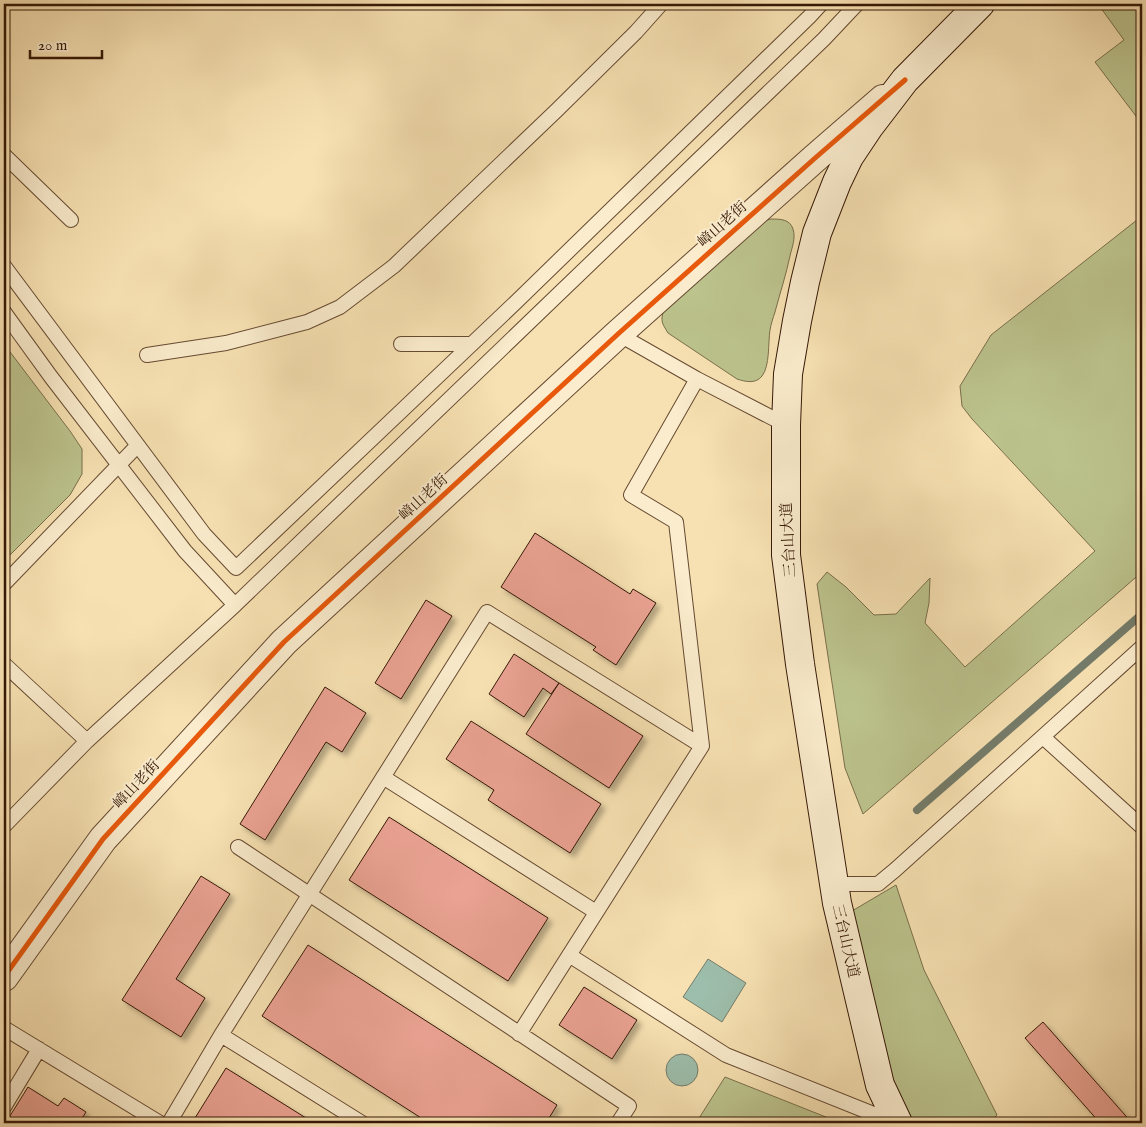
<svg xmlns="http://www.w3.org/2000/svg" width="1146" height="1127" viewBox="0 0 1146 1127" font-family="'IM FELL English','Noto Serif SC',serif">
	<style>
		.green { fill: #bcc38d; stroke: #796e4a }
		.water { fill: #9dbeac; stroke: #747c6a }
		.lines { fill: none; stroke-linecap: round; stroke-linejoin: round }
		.stream { stroke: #747c6a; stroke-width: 8 }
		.building { fill: #eaa292; stroke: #361806; filter: url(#shadow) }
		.service-casing { stroke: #664a31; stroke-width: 16 }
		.tertiary-casing { stroke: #664a31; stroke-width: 30 }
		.secondary-casing { stroke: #361806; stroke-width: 30 }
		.service { stroke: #faeccd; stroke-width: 14 }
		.tertiary { stroke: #faeccd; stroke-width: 28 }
		.secondary { stroke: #faeccd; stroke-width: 28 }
		.cycleway-casing { stroke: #faeccd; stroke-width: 8 }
		.cycleway { stroke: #e8590c; stroke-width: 5 }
		.labels { text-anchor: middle; stroke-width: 4; stroke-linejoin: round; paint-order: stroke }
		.street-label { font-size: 15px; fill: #361806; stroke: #faeccd }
	</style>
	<defs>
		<filter id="shadow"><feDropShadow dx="4.5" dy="4.5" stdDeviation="2.5" flood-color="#0004"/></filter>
	</defs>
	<rect width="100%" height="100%" fill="#f7e1b2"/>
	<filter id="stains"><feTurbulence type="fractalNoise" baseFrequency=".004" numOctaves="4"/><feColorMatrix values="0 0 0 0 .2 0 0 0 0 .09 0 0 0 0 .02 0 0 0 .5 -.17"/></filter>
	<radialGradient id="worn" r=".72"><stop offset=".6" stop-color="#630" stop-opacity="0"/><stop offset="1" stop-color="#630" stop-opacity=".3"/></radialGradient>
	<path class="green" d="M 1098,4 L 1142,4 L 1142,124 L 1095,62 L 1124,40 Z
		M 1142,216 L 1142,572 L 863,814 L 845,768 L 817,584 L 827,572 L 846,587 L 874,615 L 896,614 L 930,578 L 929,603 L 925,623 L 965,667 L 1095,551 L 972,419 L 962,406 L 960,386 L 991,335 Z
		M 771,219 C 780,219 790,219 793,229 C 796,238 792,247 790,256 C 786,275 780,293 775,312 C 773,318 771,324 770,330 C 768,343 770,366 762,376 C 756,384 746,382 737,379 L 668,333 C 662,323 660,321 664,310 L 763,221 Z
		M 4,344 L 70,431 L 82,449 L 82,474 L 70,495 L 4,561 Z
		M 896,885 L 924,970 L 997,1115 L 989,1123 L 912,1123 L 900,1103 L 869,995 L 852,911 Z
		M 725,1077 L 841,1123 L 696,1123 Z"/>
	<path class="water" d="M 708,959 L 746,983 L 722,1022 L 683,997 Z
		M666 1070a16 16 0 1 1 32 0a16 16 0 1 1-32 0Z"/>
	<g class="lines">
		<path class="stream" d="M 917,810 L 1142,614"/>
	</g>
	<path class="building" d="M 535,533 L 630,594 L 633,589 L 656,603 L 616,665 L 593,650 L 596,647 L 501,587 Z
		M 426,600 L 452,616 L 401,699 L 375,683 Z
		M 514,654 L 559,683 L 551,694 L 543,688 L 524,717 L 489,694 Z
		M 559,683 L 643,736 L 609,788 L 526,734 Z
		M 325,687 L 366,713 L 342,752 L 326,742 L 265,840 L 240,824 Z
		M 471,721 L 601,804 L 570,853 L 488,800 L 494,790 L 446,759 Z
		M 389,817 L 548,918 L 508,981 L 349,880 Z
		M 201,876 L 230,894 L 176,979 L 205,998 L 181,1037 L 122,1000 Z
		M 308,945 L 557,1105 L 546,1123 L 429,1123 L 262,1016 Z
		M 584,987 L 637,1020 L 612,1059 L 559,1025 Z
		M 1043,1022 L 1132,1123 L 1100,1123 L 1025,1038 Z
		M 226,1068 L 314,1123 L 203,1123 L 195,1118 Z
		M 28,1087 L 58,1106 L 64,1098 L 86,1112 L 81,1120 L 85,1123 L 15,1123 L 8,1119 Z"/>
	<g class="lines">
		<g class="service-casing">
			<path id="service" d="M 4,155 L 71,220
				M 4,266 L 204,534 L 236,568 L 515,303 L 809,17 L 821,4
				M 4,312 L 51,377 L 185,551 L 235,605 L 824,39 L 857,4
				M 618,334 L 697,379 L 786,425
				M 401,344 L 472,344
				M 147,355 L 226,343 L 307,322 L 340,307 L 394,266 L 557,110 L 636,32 L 661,4
				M 697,379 L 631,495 L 676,522 L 702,746
				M 4,584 L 137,446
				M 4,664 L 87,741
				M 1043,737 L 1142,827
				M 383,777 L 596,912
				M 4,826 L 87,741 L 235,605
				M 238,847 L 629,1106 L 618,1123
				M 834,884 L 878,884 L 895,870 L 1142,647
				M 569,955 L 726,1055 L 871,1113 L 896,1120
				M 4,1028 L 160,1123
				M 221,1035 L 487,612 L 702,746 L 519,1034
				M 4,1107 L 39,1049
				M 169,1123 L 221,1035 L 362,1123"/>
		</g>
		<g class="tertiary-casing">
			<path id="tertiary" d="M 4,977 L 103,839 L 284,642 L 618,334 L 814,159 L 883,99"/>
		</g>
		<g class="secondary-casing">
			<path id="secondary" d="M 898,1123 L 880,1085 L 837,903 L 800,664 L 786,555 L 786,425 L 788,374 L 797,321 L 805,282 L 817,233 L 837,182 L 849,157 L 869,127 L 905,80 L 980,4"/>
		</g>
		<use href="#service" class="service"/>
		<use href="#tertiary" class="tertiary"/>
		<use href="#secondary" class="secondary"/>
		<g class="cycleway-casing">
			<path id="cycleway" d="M 4,977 L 103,839 L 284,642 L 618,334 L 814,159 L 905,80"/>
		</g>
		<use href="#cycleway" class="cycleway"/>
	</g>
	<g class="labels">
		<g class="street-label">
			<text transform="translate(722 224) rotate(-42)" y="5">嶂山老街</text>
			<text transform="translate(423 497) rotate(-43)" y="5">嶂山老街</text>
			<text transform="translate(788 540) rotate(-93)" y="5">三台山大道</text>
			<text transform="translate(136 784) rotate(-47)" y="5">嶂山老街</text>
			<text transform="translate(846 941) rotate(77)" y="5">三台山大道</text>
		</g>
	</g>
	<rect width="1146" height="1127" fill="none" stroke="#f7e1b2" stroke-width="20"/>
	<rect x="5" y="5" width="1136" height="1117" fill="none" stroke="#361806" stroke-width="2.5"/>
	<rect x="10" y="10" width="1126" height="1107" fill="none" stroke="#361806"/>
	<path d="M30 50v8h72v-8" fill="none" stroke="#361806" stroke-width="2.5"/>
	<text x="38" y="50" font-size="15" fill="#361806" stroke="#faeccd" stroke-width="4" paint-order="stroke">20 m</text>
	<rect width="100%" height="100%" filter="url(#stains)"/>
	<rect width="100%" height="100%" fill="url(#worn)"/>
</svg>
